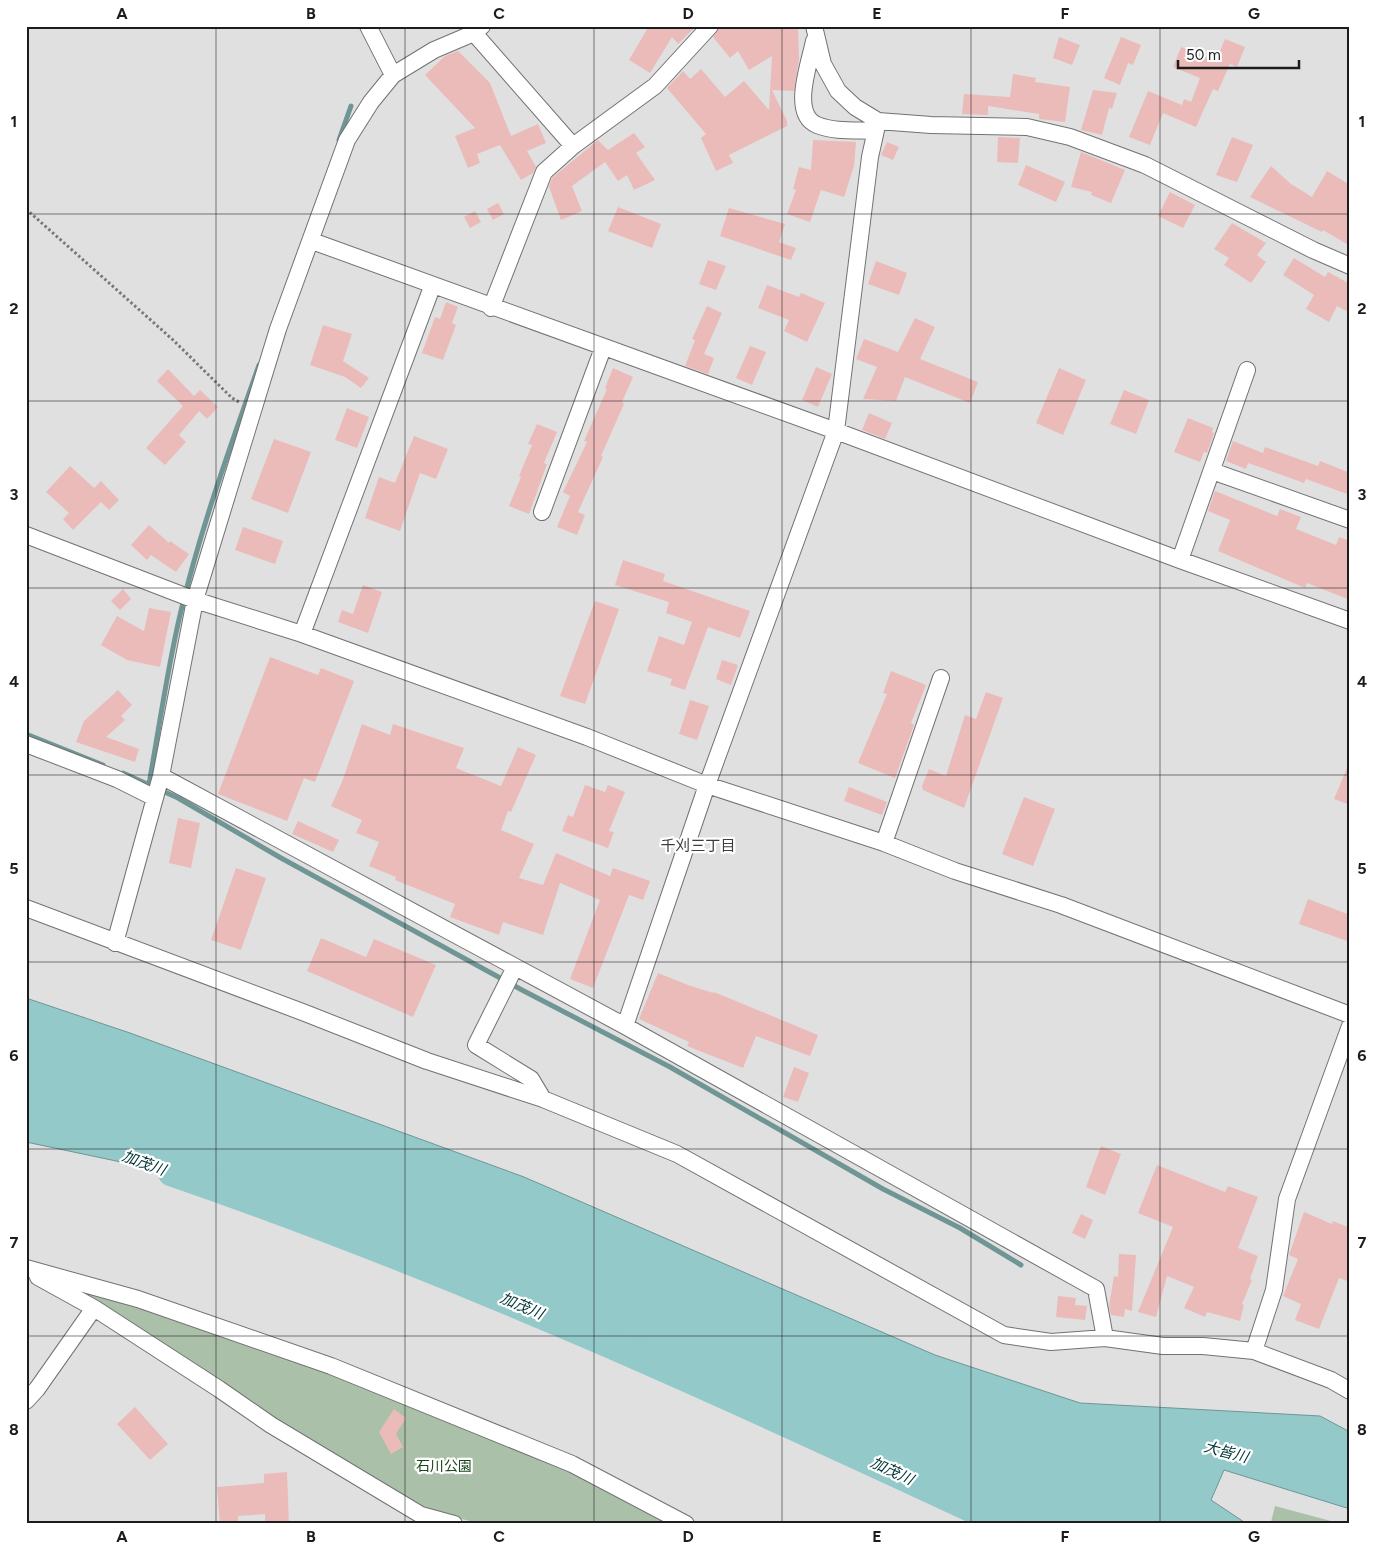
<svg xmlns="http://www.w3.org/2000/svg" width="1376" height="1550" viewBox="0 0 1376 1550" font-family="Figtree,'Noto Sans JP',sans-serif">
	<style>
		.green { fill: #abc0a9 }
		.water { fill: #93c9c9; stroke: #6f9595 }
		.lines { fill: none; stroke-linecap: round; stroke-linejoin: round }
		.stream { stroke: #6f9595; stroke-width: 5 }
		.river { stroke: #93c9c9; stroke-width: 29 }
		.building { fill: #ebbbb9 }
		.minor-casing { stroke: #727273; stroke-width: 18 }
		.path { stroke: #787878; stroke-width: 3; stroke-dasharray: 2.5 2.5; stroke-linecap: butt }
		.minor { stroke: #fff; stroke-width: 16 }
		.grid { fill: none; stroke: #1c1c1c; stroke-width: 1; stroke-opacity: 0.55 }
		.labels { text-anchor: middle; stroke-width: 4.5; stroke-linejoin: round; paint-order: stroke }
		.park-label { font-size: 14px; fill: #1a4419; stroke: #fff }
		.neighbourhood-label { font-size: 15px; fill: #3d3d3e; stroke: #fff }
		.water-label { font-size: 15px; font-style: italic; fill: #003435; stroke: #fff }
		.neatline { fill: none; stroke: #1c1c1c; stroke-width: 2 }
		.grid-label { font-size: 16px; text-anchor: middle; font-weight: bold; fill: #1c1c1c }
	</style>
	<rect width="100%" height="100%" fill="#e0e0e1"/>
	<path class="green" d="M 26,1270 L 332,1369 L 570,1469 L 681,1524 L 481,1524 L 424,1509 Z
		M 1275,1506 L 1342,1524 L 1274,1524 L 1271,1522 Z"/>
	<path class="water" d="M 26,998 L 130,1033 L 524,1177 L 935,1355 L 1080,1403 L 1320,1416 L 1350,1432 L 1350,1509 L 1224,1470 L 1211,1500 L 1247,1524 L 997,1524 L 897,1463 L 463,1267 L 178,1174 L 26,1142 Z"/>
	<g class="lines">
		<path class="stream" d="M 339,140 L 351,106
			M 26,734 L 103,765
			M 123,773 L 178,798 L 281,858 L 522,990 L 670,1067 L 883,1189 L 960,1228 L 1021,1265
			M 149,784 C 159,728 167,671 180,615 C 200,530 230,447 259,365"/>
		<path class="river" d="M 172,1172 C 458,1270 732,1396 1006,1524"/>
	</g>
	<path class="building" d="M 649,26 L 696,26 L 678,44 L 672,37 L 650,73 L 629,60 Z
		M 720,26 L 798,26 L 799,59 L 794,91 L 772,90 L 787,121 L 787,126 L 729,155 L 733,163 L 716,171 L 701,138 L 706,134 L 667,88 L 683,71 L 690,79 L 701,69 L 725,97 L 744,81 L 769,110 L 772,56 L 749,70 L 738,51 L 730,58 L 713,37 Z
		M 1059,37 L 1080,45 L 1072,65 L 1053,58 Z
		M 1121,37 L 1141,45 L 1133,65 L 1128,63 L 1120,85 L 1104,78 Z
		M 1225,39 L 1245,47 L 1237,67 L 1230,64 L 1218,91 L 1213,89 L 1196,127 L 1163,113 L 1150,145 L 1129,137 L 1148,91 L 1182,105 L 1184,99 L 1191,102 L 1200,78 L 1173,67 L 1181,47 L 1216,61 Z
		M 458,51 L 490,83 L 511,136 L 538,124 L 546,143 L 527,151 L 536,167 L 533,173 L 521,180 L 500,145 L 477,154 L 480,163 L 468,168 L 455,136 L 475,128 L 425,75 L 445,56 Z
		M 1013,74 L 1036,78 L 1035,82 L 1070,87 L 1065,122 L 1039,119 L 1039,114 L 988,106 L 988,115 L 962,114 L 964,94 L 1010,97 Z
		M 1093,90 L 1117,93 L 1112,109 L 1109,108 L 1102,135 L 1081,130 Z
		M 634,133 L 645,147 L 636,153 L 655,180 L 634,190 L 627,175 L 618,181 L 605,162 L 572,186 L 582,211 L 561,220 L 549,187 L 552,178 L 598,140 L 608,150 Z
		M 998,137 L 1020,138 L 1018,163 L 997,162 Z
		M 1232,137 L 1253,145 L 1237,182 L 1216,175 Z
		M 813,140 L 856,142 L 854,166 L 844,197 L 821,190 L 810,222 L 787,214 L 796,190 L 793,189 L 799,167 L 811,170 Z
		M 887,142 L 899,147 L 893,160 L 881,155 Z
		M 1081,152 L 1125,170 L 1111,203 L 1091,195 L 1092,192 L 1071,187 Z
		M 1026,165 L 1065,182 L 1056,202 L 1018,185 Z
		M 1271,166 L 1291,184 L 1312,197 L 1327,171 L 1350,185 L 1350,246 L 1323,230 L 1322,232 L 1250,197 Z
		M 1170,192 L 1195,205 L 1183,228 L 1158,216 Z
		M 498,203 L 504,214 L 493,220 L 487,209 Z
		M 618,207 L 661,224 L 652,248 L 608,231 Z
		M 729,208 L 785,224 L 779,242 L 796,248 L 791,260 L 720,236 Z
		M 475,211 L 481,222 L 470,228 L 464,217 Z
		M 1232,223 L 1266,243 L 1257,255 L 1266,262 L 1251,283 L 1224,265 L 1229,258 L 1214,249 Z
		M 1294,258 L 1325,277 L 1328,272 L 1350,284 L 1350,313 L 1337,306 L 1329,322 L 1306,309 L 1314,295 L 1283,275 Z
		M 708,260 L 726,266 L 716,290 L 699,284 Z
		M 876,261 L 907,273 L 899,295 L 868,284 Z
		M 767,285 L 799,297 L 801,293 L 825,303 L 807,342 L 784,331 L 789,320 L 758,308 Z
		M 446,302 L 458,307 L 452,323 L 456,325 L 443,360 L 422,353 L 435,317 L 440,319 Z
		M 707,306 L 722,313 L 704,354 L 714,358 L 708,374 L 685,366 L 695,340 L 692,339 Z
		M 915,318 L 935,327 L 920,359 L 978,382 L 970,403 L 905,377 L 896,401 L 863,399 L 877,367 L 856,359 L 864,339 L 898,352 Z
		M 323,325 L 352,334 L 343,361 L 369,378 L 361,388 L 345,377 L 310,365 Z
		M 750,346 L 766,352 L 752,385 L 736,378 Z
		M 816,367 L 832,374 L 818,407 L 802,400 Z
		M 613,368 L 633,377 L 622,402 L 624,404 L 601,456 L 603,457 L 578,512 L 585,515 L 577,535 L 557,527 L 570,496 L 563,492 L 587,442 L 584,441 L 607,389 L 605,388 Z
		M 1059,368 L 1086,380 L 1063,435 L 1036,423 Z
		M 168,369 L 194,396 L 200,390 L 218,407 L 207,419 L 199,411 L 179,435 L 186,442 L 165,465 L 146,448 L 183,406 L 157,381 Z
		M 1124,390 L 1149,400 L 1136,434 L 1110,424 Z
		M 347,408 L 369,417 L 357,448 L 335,440 Z
		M 869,413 L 892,423 L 885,439 L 862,430 Z
		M 1188,418 L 1213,428 L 1212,432 L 1214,433 L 1207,453 L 1204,452 L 1200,462 L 1174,452 Z
		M 537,424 L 557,432 L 544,463 L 547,464 L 529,514 L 509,506 L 521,477 L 519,476 L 532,445 L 528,444 Z
		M 414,436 L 448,449 L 436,479 L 420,473 L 400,531 L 365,518 L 379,477 L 395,483 Z
		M 274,439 L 311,452 L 288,513 L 251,499 Z
		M 1233,441 L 1263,453 L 1265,447 L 1318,466 L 1320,461 L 1350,473 L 1350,495 L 1306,479 L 1304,483 L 1248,463 L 1246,469 L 1226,461 Z
		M 70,466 L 94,488 L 101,481 L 119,500 L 109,510 L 101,502 L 73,530 L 63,519 L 69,513 L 46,492 Z
		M 1215,491 L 1277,516 L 1280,509 L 1301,517 L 1296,529 L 1336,545 L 1339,537 L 1350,541 L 1350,600 L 1307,583 L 1305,588 L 1218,551 L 1230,520 L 1208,511 Z
		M 149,525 L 169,543 L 170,541 L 189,554 L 176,572 L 151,555 L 147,560 L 131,545 Z
		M 243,527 L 283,541 L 275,564 L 235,550 Z
		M 623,560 L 665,574 L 663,581 L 750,611 L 740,638 L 708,627 L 685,690 L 670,685 L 672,679 L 647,671 L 659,636 L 684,645 L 692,622 L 666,613 L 669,602 L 615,585 Z
		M 363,585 L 382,592 L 368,633 L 338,622 L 342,610 L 353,614 Z
		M 123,589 L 131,599 L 120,610 L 111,601 Z
		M 595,601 L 619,609 L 585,704 L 560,696 Z
		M 149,608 L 171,612 L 160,667 L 127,660 L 101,645 L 117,616 L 144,631 Z
		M 270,657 L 318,675 L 321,668 L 354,681 L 315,782 L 304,778 L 287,821 L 218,794 Z
		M 722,660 L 738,665 L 731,685 L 716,679 Z
		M 891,671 L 926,685 L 911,723 L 914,725 L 895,778 L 858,763 L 887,694 L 883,693 Z
		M 118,690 L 132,705 L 121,716 L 125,720 L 106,737 L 139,749 L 135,762 L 76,742 L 84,721 Z
		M 986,692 L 1003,698 L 964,808 L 923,790 L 922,786 L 929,769 L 946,776 L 965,715 L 976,719 Z
		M 690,700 L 709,706 L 697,740 L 679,734 Z
		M 362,724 L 390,735 L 393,724 L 464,748 L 456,768 L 501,786 L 518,747 L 536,755 L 511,812 L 508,811 L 501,830 L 534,844 L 519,878 L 543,885 L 556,853 L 610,876 L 613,868 L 650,881 L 643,900 L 629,895 L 593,988 L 570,979 L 600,900 L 560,883 L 543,935 L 503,922 L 499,935 L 450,917 L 455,904 L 395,880 L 396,877 L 369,866 L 379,842 L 356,833 L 362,820 L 331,806 L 342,782 Z
		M 1350,761 L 1350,805 L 1334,799 Z
		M 585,785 L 605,792 L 608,785 L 625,792 L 609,831 L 614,832 L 608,848 L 562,831 L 568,815 L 573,817 Z
		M 849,787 L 887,802 L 882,815 L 844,801 Z
		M 1024,797 L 1055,809 L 1033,866 L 1002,854 Z
		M 178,818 L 200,823 L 191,868 L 169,863 Z
		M 298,821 L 339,840 L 333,852 L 292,834 Z
		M 236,868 L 266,878 L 241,950 L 211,940 Z
		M 1308,899 L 1350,915 L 1350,942 L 1299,924 Z
		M 321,938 L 366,957 L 374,939 L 436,965 L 413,1017 L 307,971 Z
		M 658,973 L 688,985 L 713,993 L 714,992 L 818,1035 L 810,1056 L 756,1036 L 743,1068 L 687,1046 L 689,1042 L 639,1019 Z
		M 794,1067 L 809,1073 L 798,1102 L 783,1097 Z
		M 1101,1146 L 1121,1154 L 1105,1195 L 1086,1187 Z
		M 1157,1165 L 1225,1192 L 1228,1186 L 1258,1197 L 1238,1248 L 1258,1256 L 1250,1279 L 1252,1280 L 1242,1304 L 1244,1305 L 1240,1321 L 1207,1312 L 1205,1317 L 1184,1308 L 1194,1287 L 1167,1276 L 1156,1317 L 1138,1312 L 1173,1227 L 1138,1213 Z
		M 1304,1212 L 1332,1224 L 1333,1221 L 1350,1228 L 1350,1282 L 1339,1278 L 1319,1329 L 1295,1320 L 1301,1304 L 1283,1296 L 1298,1259 L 1289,1255 Z
		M 1081,1214 L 1093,1220 L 1085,1239 L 1072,1233 Z
		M 1119,1254 L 1136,1255 L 1132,1311 L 1125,1309 L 1124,1317 L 1111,1315 L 1109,1306 L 1114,1276 L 1118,1277 Z
		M 1058,1296 L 1076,1298 L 1075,1305 L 1087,1306 L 1085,1320 L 1056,1317 Z
		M 135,1407 L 168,1444 L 150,1460 L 117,1424 Z
		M 394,1409 L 406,1418 L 396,1434 L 403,1447 L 391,1454 L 379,1432 Z
		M 287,1472 L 289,1524 L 265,1524 L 265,1514 L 238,1516 L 238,1524 L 220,1524 L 217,1487 L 264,1483 L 264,1474 Z"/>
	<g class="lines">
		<g class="minor-casing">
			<path id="minor" d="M 368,26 L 393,75
				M 814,26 L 823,64 L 838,91 L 855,107 L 878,121 L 931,125 L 1027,127 L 1070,137 L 1145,165 L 1313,250 L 1350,266
				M 474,33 L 573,146
				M 814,41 C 810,62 790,114 817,125 C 834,132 857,130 875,131
				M 312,241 L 836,431 L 1180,560 L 1350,621
				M 491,308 L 544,172 L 573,146 L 655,86 L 710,26
				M 1212,471 L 1350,520
				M 542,512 L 603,348
				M 26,535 L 195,600 L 302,634 L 587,737 L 707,785 L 884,843 L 955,871 L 1061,905 L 1350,1015
				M 1180,560 L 1247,370
				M 302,634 L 432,287
				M 26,744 L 117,779 L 155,798
				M 161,776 L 625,1026 L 1096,1289 L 1105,1338
				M 884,843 L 941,678
				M 26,908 L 305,1013 L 427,1061 L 543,1099 L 677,1154 L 1004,1335 L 1051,1342 L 1105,1338 L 1163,1346 L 1203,1346 L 1254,1351 L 1331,1380 L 1350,1391
				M 115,943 L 161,776 L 195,600 L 278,329 L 347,140 L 371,102 L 393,75 L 434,50 L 474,33 L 482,26
				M 515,967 L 476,1045 L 531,1079 L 543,1099
				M 625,1026 L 707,785 L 836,431 L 870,157 L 878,121
				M 26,1268 L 138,1299 L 331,1366 L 572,1464 L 686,1524
				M 38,1277 L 94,1308 L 219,1389 L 271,1425 L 421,1515 L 454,1524
				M 1254,1351 L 1274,1290 L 1287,1199 L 1350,1026
				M 26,1401 L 37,1389 L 94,1308"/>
		</g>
		<path class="path" d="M 26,209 L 172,339 L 232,398 L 241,403"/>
		<use href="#minor" class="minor"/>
	</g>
	<path class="grid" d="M 216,26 L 216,1524M 405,26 L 405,1524M 594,26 L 594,1524M 782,26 L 782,1524M 971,26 L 971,1524M 1160,26 L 1160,1524M 26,214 L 1350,214M 26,401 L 1350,401M 26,588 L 1350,588M 26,775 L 1350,775M 26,962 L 1350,962M 26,1149 L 1350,1149M 26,1336 L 1350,1336"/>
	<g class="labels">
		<g class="park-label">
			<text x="444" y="1471">石川公園</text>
		</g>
		<g class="neighbourhood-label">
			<text x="698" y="851">千刈三丁目</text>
		</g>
		<g class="water-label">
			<text transform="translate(144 1163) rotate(20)" y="5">加茂川</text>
			<text transform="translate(522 1306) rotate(23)" y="5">加茂川</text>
			<text transform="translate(1226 1452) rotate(15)" y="5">大皆川</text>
			<text transform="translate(892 1471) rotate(25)" y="5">加茂川</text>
		</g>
	</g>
	<rect width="1376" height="1550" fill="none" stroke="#ffffff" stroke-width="55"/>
	<path d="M1178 60v8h121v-8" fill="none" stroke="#1c1c1c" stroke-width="2.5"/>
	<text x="1186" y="60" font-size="15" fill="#1c1c1c" stroke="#ffffff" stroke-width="4" paint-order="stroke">50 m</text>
	<rect x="28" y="28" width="1320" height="1494" class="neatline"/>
	<g class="grid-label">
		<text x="122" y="19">A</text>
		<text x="311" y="19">B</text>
		<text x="499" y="19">C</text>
		<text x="688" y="19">D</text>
		<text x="877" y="19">E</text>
		<text x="1065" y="19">F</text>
		<text x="1254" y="19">G</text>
		<text x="14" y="127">1</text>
		<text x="1362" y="127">1</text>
		<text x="14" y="314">2</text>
		<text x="1362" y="314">2</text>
		<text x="14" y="500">3</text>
		<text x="1362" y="500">3</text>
		<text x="14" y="687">4</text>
		<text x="1362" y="687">4</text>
		<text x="14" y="874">5</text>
		<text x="1362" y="874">5</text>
		<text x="14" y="1061">6</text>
		<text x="1362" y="1061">6</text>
		<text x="14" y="1248">7</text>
		<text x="1362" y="1248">7</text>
		<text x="14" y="1435">8</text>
		<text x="1362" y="1435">8</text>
		<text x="122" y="1542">A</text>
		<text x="311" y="1542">B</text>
		<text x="499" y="1542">C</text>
		<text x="688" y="1542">D</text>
		<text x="877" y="1542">E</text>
		<text x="1065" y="1542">F</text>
		<text x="1254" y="1542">G</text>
	</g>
</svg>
